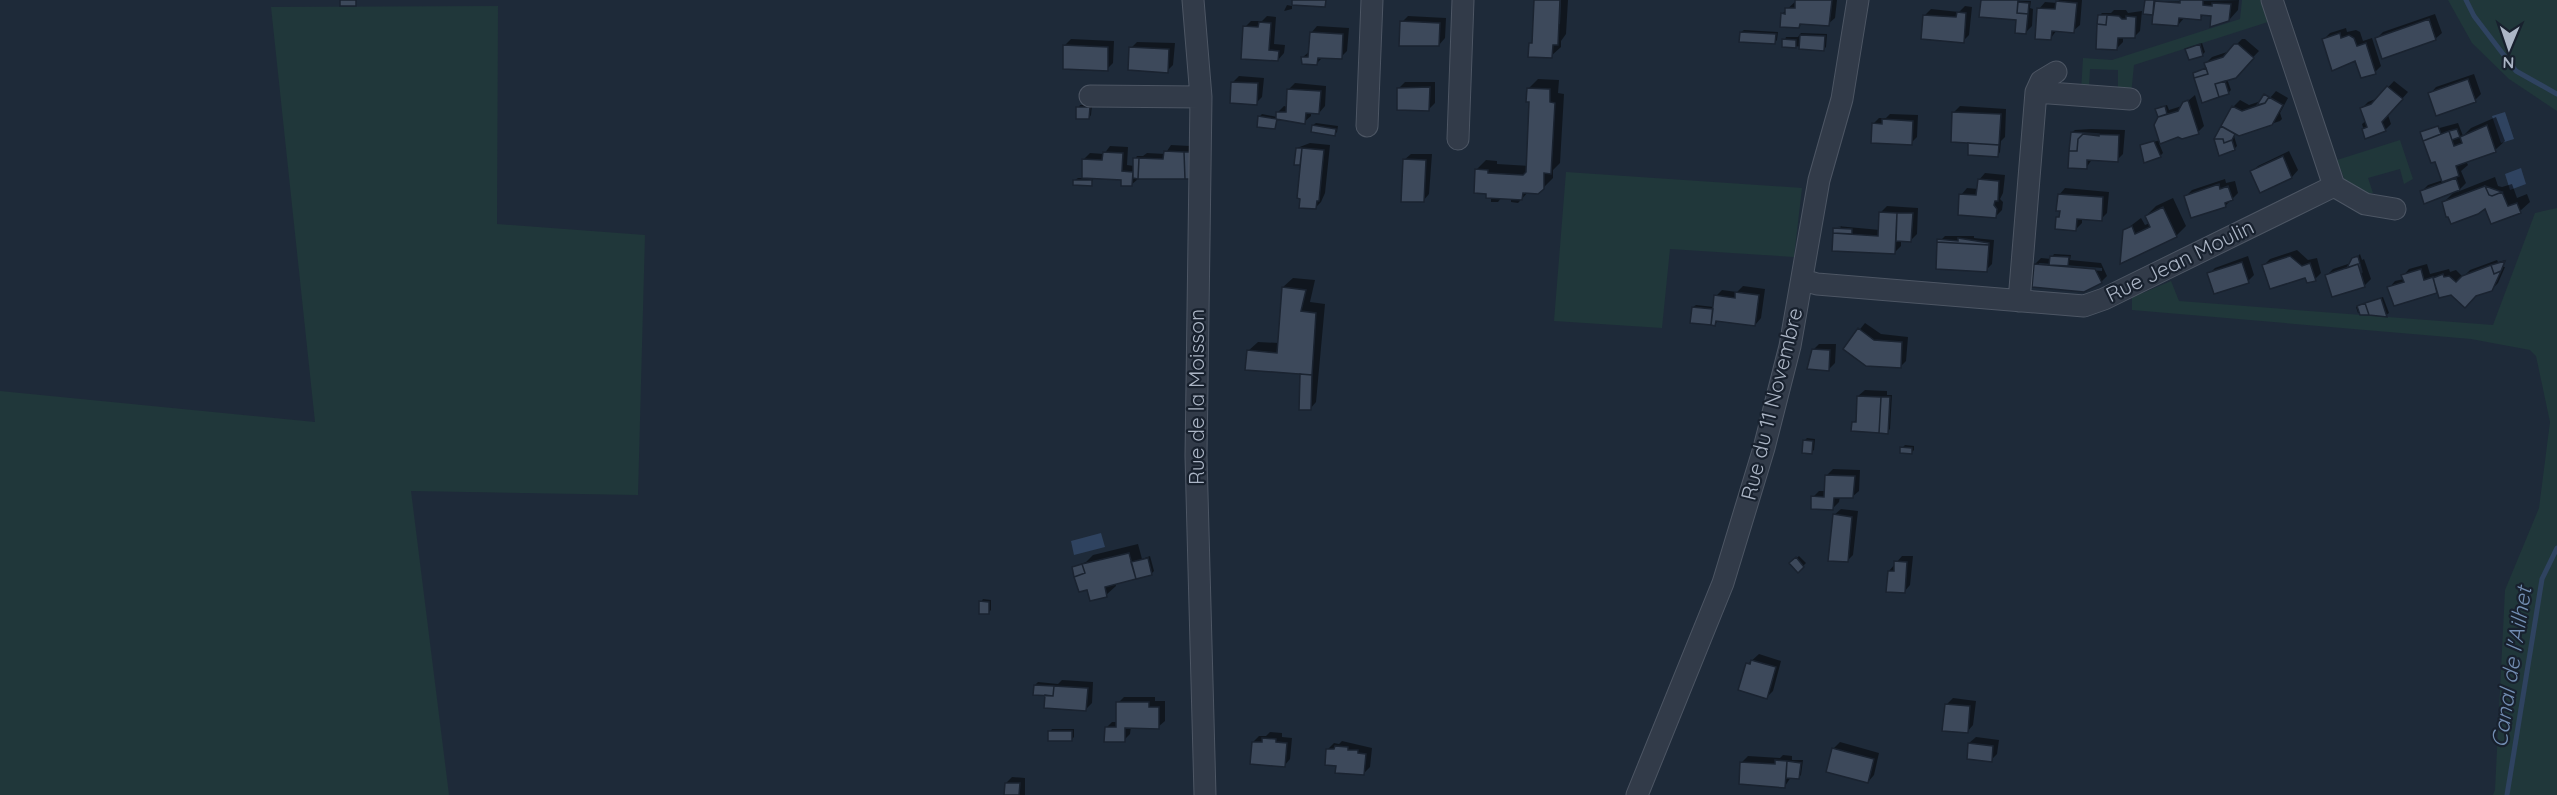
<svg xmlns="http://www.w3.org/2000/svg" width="2557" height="795" viewBox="0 0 2557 795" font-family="Quicksand,sans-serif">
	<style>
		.green { fill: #20373a }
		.water { fill: #2f4360 }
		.shadow { fill: #0007; fill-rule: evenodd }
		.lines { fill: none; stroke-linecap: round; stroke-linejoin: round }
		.stream { stroke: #2f4360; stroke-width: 5 }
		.building { fill: #3d495b; stroke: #1a2330; stroke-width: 1.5 }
		.minor-casing { stroke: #4d5664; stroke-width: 23 }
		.minor { stroke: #323b49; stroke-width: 21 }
		.labels { text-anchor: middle; stroke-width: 4.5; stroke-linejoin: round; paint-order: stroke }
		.street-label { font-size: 21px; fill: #acb6c6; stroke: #18212e }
		.water-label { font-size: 22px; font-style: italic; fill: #728db2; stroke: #18212e }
	</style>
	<rect width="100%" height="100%" fill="#1e2a39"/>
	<path class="green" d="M 2242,0 L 2264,0 L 2271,21 L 2134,65 L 2131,95 L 2118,88 L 2118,70 L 2090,69 L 2089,87 L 2081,92 L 2083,58 L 2112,60 L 2240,19 Z
		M 2448,0 L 2557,0 L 2557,111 L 2509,79 L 2472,43 Z
		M 498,6 L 497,224 L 645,235 L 638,495 L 411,491 L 449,795 L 0,795 L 0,391 L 315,422 L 271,7 Z
		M 2400,140 L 2413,179 L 2404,184 L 2400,169 L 2368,178 L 2373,193 L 2360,194 L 2346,184 L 2337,160 Z
		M 1566,172 L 1802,188 L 1794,257 L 1670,249 L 1662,328 L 1554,321 Z
		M 2557,208 L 2557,795 L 2493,795 L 2495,790 L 2505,590 L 2539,508 L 2550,422 L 2536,356 L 2530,350 L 2471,339 L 2132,310 L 2132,292 L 2140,286 L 2143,293 L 2171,281 L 2179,301 L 2493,325 L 2535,213 Z"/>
	<path class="water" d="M 2505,112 L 2514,139 L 2501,143 L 2492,116 Z
		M 2521,168 L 2526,184 L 2510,190 L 2505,174 Z
		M 1101,533 L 1105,547 L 1074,555 L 1071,541 Z"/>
	<path class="shadow" d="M 1536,0 L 1558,0 L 1557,24 L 1560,24 L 1561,0 L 1568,0 L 1566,34 L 1561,41 L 1561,47 L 1551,56 L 1530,44 L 1534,40 Z
		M 1797,0 L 1837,0 L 1835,18 L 1828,24 L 1803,22 L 1799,27 L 1782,14 Z
		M 1982,0 L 2031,1 L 2030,8 L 2033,9 L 2032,26 L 2026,32 L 2017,19 Z
		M 2059,0 L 2082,0 L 2080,25 L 2073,31 L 2057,30 L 2050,39 L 2039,9 L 2045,2 L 2057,3 Z
		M 2146,0 L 2156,2 L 2239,0 L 2238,10 L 2229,20 L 2205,14 L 2200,18 L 2185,17 L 2178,25 L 2155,11 Z
		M 1287,5 L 1292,6 L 1292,9 L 1284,11 Z
		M 1965,6 L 1972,7 L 1969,35 L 1963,41 L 1925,15 L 1931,9 L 1959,12 Z
		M 2114,10 L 2126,10 L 2128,13 L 2142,11 L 2140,31 L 2134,37 L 2123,36 L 2123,42 L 2116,49 L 2099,16 L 2102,13 L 2111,13 Z
		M 2435,14 L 2442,33 L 2435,39 L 2376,39 L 2383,32 Z
		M 1267,16 L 1276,17 L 1274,44 L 1285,45 L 1284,53 L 1278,60 L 1245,27 L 1251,21 L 1262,21 Z
		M 1408,16 L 1446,18 L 1445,38 L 1439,45 L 1402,22 Z
		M 1317,26 L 1349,28 L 1347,51 L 1341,57 L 1324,56 L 1317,63 L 1303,57 L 1310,51 L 1311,33 Z
		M 2346,28 L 2347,32 L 2356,30 L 2360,32 L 2363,41 L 2372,38 L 2381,66 L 2375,72 L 2356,59 L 2333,69 L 2324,39 L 2330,33 Z
		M 1744,30 L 1778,32 L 1777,40 L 1774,43 L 1741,32 Z
		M 1801,33 L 1827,34 L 1826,47 L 1824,49 L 1783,45 L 1786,37 L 1798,37 Z
		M 1071,39 L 1114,41 L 1113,63 L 1107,69 L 1065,45 Z
		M 2242,39 L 2245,39 L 2259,51 L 2235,76 L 2227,79 L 2231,90 L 2228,93 L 2194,73 L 2207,67 L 2206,63 L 2212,57 L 2230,51 Z
		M 1137,42 L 1175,43 L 1173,65 L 1167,71 L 1131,48 Z
		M 2202,43 L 2205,52 L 2203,54 L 2187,49 Z
		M 2474,74 L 2481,94 L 2475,100 L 2430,94 L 2436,87 Z
		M 1239,76 L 1264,78 L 1262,97 L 1256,103 L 1233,82 Z
		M 1538,79 L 1559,80 L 1558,93 L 1564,94 L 1560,163 L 1553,170 L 1553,178 L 1538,193 L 1528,192 L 1518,203 L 1511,202 L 1511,198 L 1501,198 L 1498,202 L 1491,202 L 1491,197 L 1476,170 L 1486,160 L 1497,161 L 1497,164 L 1528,166 L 1531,100 L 1528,89 Z
		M 2394,81 L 2408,92 L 2388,115 L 2391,124 L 2385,130 L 2366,137 L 2362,124 L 2366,121 L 2362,108 L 2368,102 L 2378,98 Z
		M 1405,82 L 1435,82 L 1435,103 L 1429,109 L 1399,88 Z
		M 1295,83 L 1326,86 L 1325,106 L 1319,113 L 1311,112 L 1311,116 L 1304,122 L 1278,118 L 1275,128 L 1259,117 L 1262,114 L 1277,117 L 1277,113 L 1284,106 L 1287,107 L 1288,90 Z
		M 2276,91 L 2288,98 L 2280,113 L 2282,119 L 2280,121 L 2240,134 L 2236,133 L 2234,136 L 2237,146 L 2234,149 L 2215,139 L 2234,106 L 2240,100 L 2249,105 L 2270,98 Z
		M 2195,95 L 2204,126 L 2198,132 L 2178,135 L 2159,143 L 2163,153 L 2160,156 L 2141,146 L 2160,140 L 2157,110 L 2160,107 L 2167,105 L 2169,110 L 2182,106 Z
		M 1080,105 L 1092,105 L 1091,115 L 1089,118 L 1078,108 Z
		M 1960,106 L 2006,109 L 2005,137 L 2001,141 L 2000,152 L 1998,155 L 1970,144 L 1954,112 Z
		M 1890,114 L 1918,115 L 1917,137 L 1911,143 L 1873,124 L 1879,118 L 1886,118 Z
		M 2496,117 L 2505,141 L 2495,150 L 2466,161 L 2468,165 L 2461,171 L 2466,183 L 2457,192 L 2495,177 L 2498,186 L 2502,187 L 2512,184 L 2517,198 L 2527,194 L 2530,202 L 2520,211 L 2492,222 L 2486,206 L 2444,202 L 2456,190 L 2422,191 L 2428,185 L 2443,180 L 2436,160 L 2432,162 L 2421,133 L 2458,123 L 2463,136 L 2471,128 Z
		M 1316,123 L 1338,126 L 1337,132 L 1334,135 L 1313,125 Z
		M 2091,129 L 2125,130 L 2123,154 L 2117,160 L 2093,158 L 2086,168 L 2072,132 L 2075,130 Z
		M 1310,143 L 1330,145 L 1325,193 L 1321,202 L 1315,208 L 1302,161 L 1300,164 L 1297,148 Z
		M 1171,145 L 1190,146 L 1193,175 L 1138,179 L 1131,185 L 1123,178 L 1094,177 L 1091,184 L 1075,180 L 1078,178 L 1083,178 L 1084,159 L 1090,153 L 1104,154 L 1110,146 L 1128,147 L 1127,165 L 1134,166 L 1135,159 L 1137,156 L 1143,156 L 1147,153 L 1165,154 Z
		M 2289,151 L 2298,170 L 2292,177 L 2261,191 L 2252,172 L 2258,166 Z
		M 1411,154 L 1432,154 L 1429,194 L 1423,201 L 1404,160 Z
		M 1985,173 L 2005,175 L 2003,193 L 2000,199 L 2003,202 L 2002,210 L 1996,216 L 1961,195 L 1967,188 L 1978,189 L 1979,180 Z
		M 2225,179 L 2226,183 L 2235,181 L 2238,193 L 2225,206 L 2186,196 L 2192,190 Z
		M 2065,188 L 2109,192 L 2107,213 L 2101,219 L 2082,218 L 2082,223 L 2076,229 L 2057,218 L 2061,214 L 2059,195 Z
		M 2173,198 L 2186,226 L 2176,236 L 2122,262 L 2124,231 L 2141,218 L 2145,225 L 2150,223 L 2146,216 L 2156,206 Z
		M 1887,206 L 1918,208 L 1917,234 L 1911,240 L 1901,240 L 1901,246 L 1894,253 L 1833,249 L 1834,228 L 1839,229 L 1842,226 L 1837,226 L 1880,230 L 1881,212 Z
		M 1945,236 L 1974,236 L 1974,238 L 1994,240 L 1992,264 L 1986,270 L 1939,242 Z
		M 2297,250 L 2308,260 L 2317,258 L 2321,273 L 2315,279 L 2264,265 L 2270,259 Z
		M 2054,254 L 2071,255 L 2070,260 L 2101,263 L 2107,276 L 2101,282 L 2083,290 L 2033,286 L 2035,264 L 2041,258 L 2051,259 ZM 2039,263 L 2102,268 L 2102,271 L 2039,266 Z
		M 2360,254 L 2362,260 L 2364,259 L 2371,279 L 2365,285 L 2333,295 L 2327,275 L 2333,269 L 2351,263 Z
		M 2248,256 L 2254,275 L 2248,281 L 2209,274 L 2215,268 Z
		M 2497,260 L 2498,262 L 2506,260 L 2503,267 L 2505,267 L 2498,283 L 2491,290 L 2451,293 L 2438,291 L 2395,305 L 2389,288 L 2395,281 L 2404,279 L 2403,276 L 2409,269 L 2427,264 L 2430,274 L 2449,269 L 2450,272 L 2456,270 L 2463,277 L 2470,270 Z
		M 1293,278 L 1315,280 L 1310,302 L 1325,304 L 1316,402 L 1310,409 L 1304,373 L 1248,351 L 1258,342 L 1279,343 L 1283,287 Z
		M 1743,286 L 1765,289 L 1761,318 L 1755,325 L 1719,320 L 1715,324 L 1693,307 L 1696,305 L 1714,307 L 1716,296 L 1722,290 L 1737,292 Z
		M 2383,297 L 2389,313 L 2386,315 L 2358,313 L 2356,307 L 2359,305 Z
		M 1865,323 L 1881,334 L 1908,337 L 1906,361 L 1900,367 L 1845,348 Z
		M 1819,344 L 1836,344 L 1835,363 L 1828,370 L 1813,350 Z
		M 1865,390 L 1887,391 L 1887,395 L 1892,395 L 1890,429 L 1887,432 L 1853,423 L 1858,418 L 1858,396 Z
		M 1807,438 L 1815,439 L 1814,450 L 1811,452 L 1804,441 Z
		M 1905,445 L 1914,446 L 1914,450 L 1911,453 L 1902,448 Z
		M 1833,469 L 1860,470 L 1859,491 L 1852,497 L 1840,496 L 1839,502 L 1833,508 L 1813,497 L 1819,491 L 1826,491 L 1827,475 Z
		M 1841,509 L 1858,511 L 1853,555 L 1847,561 L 1834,515 Z
		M 1138,544 L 1142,559 L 1150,556 L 1154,571 L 1151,574 L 1115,583 L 1116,586 L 1106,595 L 1088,588 L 1073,567 L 1086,562 L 1093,555 Z
		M 1799,556 L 1806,563 L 1798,571 L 1791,563 Z
		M 1902,556 L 1913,556 L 1910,585 L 1904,592 L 1889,571 Z
		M 983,599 L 991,600 L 991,610 L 988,613 L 981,602 Z
		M 1759,654 L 1781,661 L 1773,691 L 1767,697 L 1748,664 Z
		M 1062,680 L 1093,682 L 1092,703 L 1086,709 L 1047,694 L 1035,685 L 1038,682 L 1058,684 Z
		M 1124,697 L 1155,697 L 1155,701 L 1165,701 L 1165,721 L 1158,727 L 1131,727 L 1130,734 L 1124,740 L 1106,728 L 1112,722 L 1117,722 L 1118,703 Z
		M 1953,698 L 1976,701 L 1973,725 L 1967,732 L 1947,704 Z
		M 1052,729 L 1074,729 L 1074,737 L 1071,740 L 1050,732 Z
		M 1270,732 L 1282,733 L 1282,737 L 1292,738 L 1290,759 L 1284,766 L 1253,742 L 1259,736 L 1266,736 Z
		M 1976,737 L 1999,740 L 1997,754 L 1991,760 L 1969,743 Z
		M 1342,741 L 1372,748 L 1370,767 L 1364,773 L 1337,765 L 1328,749 L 1334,743 L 1339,744 Z
		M 1840,742 L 1879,753 L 1874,775 L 1868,782 L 1828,771 L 1834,748 Z
		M 1783,755 L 1792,756 L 1792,760 L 1803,760 L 1801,775 L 1799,777 L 1791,777 L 1785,786 L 1742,762 L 1748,756 L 1780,758 Z
		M 1012,777 L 1025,778 L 1025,795 L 1006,795 L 1006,783 Z"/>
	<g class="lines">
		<path class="stream" d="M 2466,0 L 2474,16 L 2516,71 L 2557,94
			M 2507,795 L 2542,579 L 2557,548"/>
	</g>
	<path class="building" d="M 340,0 L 356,0 L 356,6 L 340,6 Z
		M 1292,0 L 1326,0 L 1325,7 L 1292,5 Z
		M 1534,0 L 1560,0 L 1558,45 L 1553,45 L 1552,58 L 1528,57 L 1529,43 L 1532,43 Z
		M 1795,0 L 1832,0 L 1829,26 L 1800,24 L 1799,28 L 1780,27 L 1781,13 L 1785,14 L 1785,8 L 1795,8 Z
		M 1981,0 L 2018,0 L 2017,13 L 2028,14 L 2026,34 L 2015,33 L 2016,20 L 1979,17 Z
		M 2145,0 L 2155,0 L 2153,15 L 2143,14 Z
		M 2180,0 L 2203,0 L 2203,5 L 2212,6 L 2212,3 L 2231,4 L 2229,21 L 2210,27 L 2211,16 L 2201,15 L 2201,20 L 2179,18 L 2178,26 L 2152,24 L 2154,1 L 2180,3 Z
		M 2056,1 L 2077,3 L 2074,33 L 2052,31 L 2051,40 L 2035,39 L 2037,8 L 2055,9 Z
		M 2018,2 L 2029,3 L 2028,14 L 2017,13 Z
		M 1957,12 L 1966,13 L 1964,43 L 1921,39 L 1923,15 L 1956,17 Z
		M 2098,15 L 2107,15 L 2106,25 L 2097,24 Z
		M 2107,15 L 2119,16 L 2122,19 L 2126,19 L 2126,16 L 2136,17 L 2135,38 L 2118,38 L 2117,50 L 2096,49 L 2097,24 L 2106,25 Z
		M 2429,19 L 2436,40 L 2382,59 L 2375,38 Z
		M 1400,21 L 1440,23 L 1439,46 L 1399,46 Z
		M 1259,22 L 1271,23 L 1269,50 L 1279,51 L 1278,61 L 1241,59 L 1243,26 L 1258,27 Z
		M 1310,32 L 1343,34 L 1342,59 L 1318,58 L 1317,65 L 1302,64 L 1301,57 L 1308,57 Z
		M 1740,32 L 1776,34 L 1775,44 L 1739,42 Z
		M 2340,33 L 2341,38 L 2349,35 L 2354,38 L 2357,46 L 2366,43 L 2376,74 L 2361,78 L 2355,61 L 2332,71 L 2322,39 Z
		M 1800,35 L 1825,36 L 1824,51 L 1799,49 Z
		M 1782,39 L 1796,40 L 1796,48 L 1782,47 Z
		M 2200,44 L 2203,56 L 2189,60 L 2185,49 Z
		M 2234,44 L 2238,44 L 2254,58 L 2236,78 L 2215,84 L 2219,97 L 2202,103 L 2194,78 L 2208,74 L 2204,63 L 2223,57 Z
		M 1063,45 L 1108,47 L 1108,71 L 1063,69 Z
		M 1129,47 L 1169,49 L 1168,73 L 1128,70 Z
		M 2206,68 L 2208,74 L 2194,78 L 2193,73 Z
		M 2468,79 L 2476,102 L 2436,116 L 2428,93 Z
		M 2225,81 L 2229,94 L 2219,97 L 2215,84 Z
		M 1231,82 L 1258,83 L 1257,105 L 1230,103 Z
		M 2387,86 L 2403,99 L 2382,122 L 2386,131 L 2365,139 L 2362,129 L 2367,127 L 2360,108 L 2371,104 Z
		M 1430,87 L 1429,111 L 1397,110 L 1397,88 Z
		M 1527,88 L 1550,89 L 1550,102 L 1555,103 L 1551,174 L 1544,173 L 1544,189 L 1538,194 L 1523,193 L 1522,200 L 1486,198 L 1486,194 L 1474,193 L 1475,169 L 1488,170 L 1488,173 L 1523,175 L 1526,172 L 1529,102 L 1526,102 Z
		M 1287,89 L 1321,91 L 1319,114 L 1306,113 L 1305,124 L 1276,119 L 1276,112 L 1286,112 Z
		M 2264,94 L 2269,97 L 2265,103 L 2257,105 Z
		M 2269,97 L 2283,105 L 2272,125 L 2239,136 L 2221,126 L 2232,106 L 2242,111 L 2265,103 Z
		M 2188,100 L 2199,134 L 2182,139 L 2178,137 L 2160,144 L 2154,125 L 2158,117 L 2178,111 L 2183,102 Z
		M 2165,106 L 2167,114 L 2158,117 L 2155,109 Z
		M 1076,107 L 1090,107 L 1089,119 L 1076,119 Z
		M 1952,112 L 2001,114 L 1999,145 L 1951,142 Z
		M 1258,116 L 1277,119 L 1275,129 L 1257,127 Z
		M 1882,119 L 1913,121 L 1912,145 L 1871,143 L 1872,123 L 1882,124 Z
		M 1312,125 L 1336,129 L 1335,136 L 1311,132 Z
		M 2487,125 L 2496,152 L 2456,166 L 2459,176 L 2442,182 L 2435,162 L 2431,163 L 2423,141 L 2449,131 L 2454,146 L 2462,143 L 2460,137 Z
		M 2221,126 L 2235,134 L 2232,140 L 2224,143 L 2223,139 L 2214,139 Z
		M 2438,126 L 2441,134 L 2423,141 L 2420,132 Z
		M 2457,129 L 2460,137 L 2452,140 L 2449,131 Z
		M 2071,132 L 2099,134 L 2099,136 L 2083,134 L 2078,139 L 2077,151 L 2069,151 Z
		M 2083,134 L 2119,135 L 2118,162 L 2087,160 L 2087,169 L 2068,168 L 2069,151 L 2077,151 L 2078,139 Z
		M 2214,139 L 2223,139 L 2224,143 L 2232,140 L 2235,150 L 2219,156 Z
		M 2154,141 L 2161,157 L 2144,163 L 2140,145 Z
		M 1968,143 L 1999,145 L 1998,157 L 1968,155 Z
		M 1296,148 L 1302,148 L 1300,165 L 1294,165 Z
		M 1302,148 L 1324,150 L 1319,201 L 1317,201 L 1316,209 L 1299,208 L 1300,199 L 1297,198 Z
		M 1164,151 L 1184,152 L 1185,179 L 1138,179 L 1139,158 L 1163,159 Z
		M 1103,152 L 1123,153 L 1122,171 L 1133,172 L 1132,186 L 1121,186 L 1121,180 L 1082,178 L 1082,159 L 1102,160 Z
		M 1184,152 L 1190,152 L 1191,179 L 1185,179 Z
		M 2283,156 L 2292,178 L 2260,193 L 2250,171 Z
		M 1133,158 L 1139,158 L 1138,179 L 1133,178 Z
		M 1403,159 L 1426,160 L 1424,202 L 1401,202 Z
		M 2456,178 L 2460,190 L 2424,204 L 2420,191 Z
		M 1978,179 L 1999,181 L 1998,201 L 1995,201 L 1994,205 L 1997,209 L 1996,218 L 1958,215 L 1959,194 L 1976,195 Z
		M 1073,180 L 1092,180 L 1092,186 L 1073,185 Z
		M 2219,184 L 2220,189 L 2228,186 L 2233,200 L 2225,203 L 2226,207 L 2191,218 L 2184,196 Z
		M 2485,186 L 2489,195 L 2492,196 L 2502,192 L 2508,206 L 2517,203 L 2521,213 L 2491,224 L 2485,209 L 2478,214 L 2451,224 L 2448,217 L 2446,217 L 2442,202 Z
		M 2485,186 L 2502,192 L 2492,196 L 2489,195 Z
		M 2058,194 L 2103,197 L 2102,221 L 2077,219 L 2076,231 L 2055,229 L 2056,217 L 2059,217 L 2060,211 L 2056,211 Z
		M 2163,207 L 2177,237 L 2120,264 L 2123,230 L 2132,226 L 2135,234 L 2150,227 L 2145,216 Z
		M 1879,212 L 1897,213 L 1895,254 L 1832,251 L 1833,233 L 1878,236 Z
		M 1897,213 L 1913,213 L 1911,242 L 1896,241 Z
		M 1833,228 L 1852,229 L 1852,234 L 1833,233 Z
		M 1958,238 L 1989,243 L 1989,245 L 1937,242 L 1937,239 L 1958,241 Z
		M 1937,242 L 1989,245 L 1987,272 L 1936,269 Z
		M 2050,256 L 2069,257 L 2068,266 L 2049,265 Z
		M 2290,256 L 2302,266 L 2310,263 L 2316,281 L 2307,283 L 2305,278 L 2270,289 L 2262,265 Z
		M 2358,256 L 2362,272 L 2361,273 L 2358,264 L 2347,268 L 2352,258 Z
		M 2505,261 L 2501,271 L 2494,274 L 2491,265 Z
		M 2242,262 L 2249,283 L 2214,294 L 2207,273 Z
		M 2034,264 L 2095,269 L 2102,283 L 2084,292 L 2032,287 Z
		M 2358,264 L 2365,287 L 2332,297 L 2325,275 Z
		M 2491,265 L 2494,274 L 2501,271 L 2492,291 L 2476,296 L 2465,308 L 2451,295 L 2439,298 L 2433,278 L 2443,274 L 2444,277 L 2449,276 L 2456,282 L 2462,276 Z
		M 2421,269 L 2424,280 L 2433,277 L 2437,293 L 2394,306 L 2387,287 L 2404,282 L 2401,275 Z
		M 1282,287 L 1306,290 L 1301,311 L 1316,313 L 1312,375 L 1245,370 L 1247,350 L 1277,353 Z
		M 1735,292 L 1759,295 L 1755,326 L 1716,321 L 1715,326 L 1711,325 L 1714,295 L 1735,298 Z
		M 2381,298 L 2387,317 L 2369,315 L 2365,303 Z
		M 2365,303 L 2369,315 L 2360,315 L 2357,306 Z
		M 1692,307 L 1713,309 L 1711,325 L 1690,323 Z
		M 1858,328 L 1874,340 L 1902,342 L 1901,368 L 1866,366 L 1843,349 Z
		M 1812,349 L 1830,350 L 1829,371 L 1807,369 Z
		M 1300,374 L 1312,375 L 1311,410 L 1299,410 Z
		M 1857,396 L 1881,397 L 1879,433 L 1851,431 L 1852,422 L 1856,422 Z
		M 1881,397 L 1890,397 L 1888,434 L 1879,433 Z
		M 1803,440 L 1813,441 L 1812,454 L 1802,453 Z
		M 1900,447 L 1912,448 L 1912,454 L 1900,453 Z
		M 1825,475 L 1855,476 L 1853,498 L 1834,498 L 1833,510 L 1811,509 L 1811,496 L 1824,497 Z
		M 1833,514 L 1852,517 L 1848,562 L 1828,561 Z
		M 1129,553 L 1136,579 L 1105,587 L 1107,597 L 1090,601 L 1087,590 L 1079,592 L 1074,577 L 1085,573 L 1082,564 Z
		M 1796,557 L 1804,567 L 1798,573 L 1789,563 Z
		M 1148,558 L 1152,575 L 1136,579 L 1131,562 Z
		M 1894,561 L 1907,562 L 1905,593 L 1886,592 L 1888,571 L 1894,571 Z
		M 1082,564 L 1085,573 L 1074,577 L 1072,567 Z
		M 979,601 L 989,602 L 989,614 L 979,614 Z
		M 1751,660 L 1776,667 L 1767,699 L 1738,690 L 1746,663 L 1750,664 Z
		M 1034,685 L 1054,686 L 1053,696 L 1033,695 Z
		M 1054,686 L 1088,688 L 1086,711 L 1044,708 L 1045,695 L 1053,696 Z
		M 1116,702 L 1149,702 L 1149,707 L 1159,707 L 1159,729 L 1125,728 L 1125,742 L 1104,742 L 1105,727 L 1116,727 Z
		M 1945,704 L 1970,706 L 1968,733 L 1942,731 Z
		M 1048,731 L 1072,731 L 1072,741 L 1048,741 Z
		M 1262,738 L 1276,739 L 1276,742 L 1287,743 L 1285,767 L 1250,764 L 1252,742 L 1262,742 Z
		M 1968,743 L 1993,746 L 1992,762 L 1967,759 Z
		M 1335,746 L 1348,747 L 1348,750 L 1358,750 L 1358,753 L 1366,754 L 1364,775 L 1335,773 L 1336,766 L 1325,765 L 1326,749 L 1334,749 Z
		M 1832,748 L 1874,759 L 1868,783 L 1826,772 Z
		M 1775,760 L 1787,761 L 1785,788 L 1739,784 L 1740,762 L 1775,764 Z
		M 1787,761 L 1801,763 L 1799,779 L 1786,778 Z
		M 1005,783 L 1020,783 L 1019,795 L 1004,795 Z"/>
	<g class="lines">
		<g class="minor-casing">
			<path id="minor" d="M 1193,0 L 1201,97 L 1196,456 L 1205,795
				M 2036,92 L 2130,99
				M 1090,96 L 1201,97
				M 1367,126 L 1372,0
				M 1458,139 L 1463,0
				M 2334,186 L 2365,204 L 2395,209
				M 1803,280 L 1817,284 L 2084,306 L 2104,299 L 2334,186 L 2272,0
				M 2019,301 L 2036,92 L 2041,81 L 2056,72
				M 1637,795 L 1723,583 L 1764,448 L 1790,346 L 1819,180 L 1842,99 L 1858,0"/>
		</g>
		<use href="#minor" class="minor"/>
	</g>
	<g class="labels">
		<g class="street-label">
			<text transform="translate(2180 261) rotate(-26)" y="7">Rue Jean Moulin</text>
			<text transform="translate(1197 397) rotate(-90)" y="7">Rue de la Moisson</text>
			<text transform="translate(1772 404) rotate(-76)" y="7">Rue du 11 Novembre</text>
		</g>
		<g class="water-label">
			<text transform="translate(2511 667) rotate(-81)" y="8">Canal de l'Ailhet</text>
		</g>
	</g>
	<g transform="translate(2509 48) rotate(182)" stroke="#18212e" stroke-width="4.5" paint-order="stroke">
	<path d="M0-4.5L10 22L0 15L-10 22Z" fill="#acb6c6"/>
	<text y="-9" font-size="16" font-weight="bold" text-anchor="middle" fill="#acb6c6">N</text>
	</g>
</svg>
